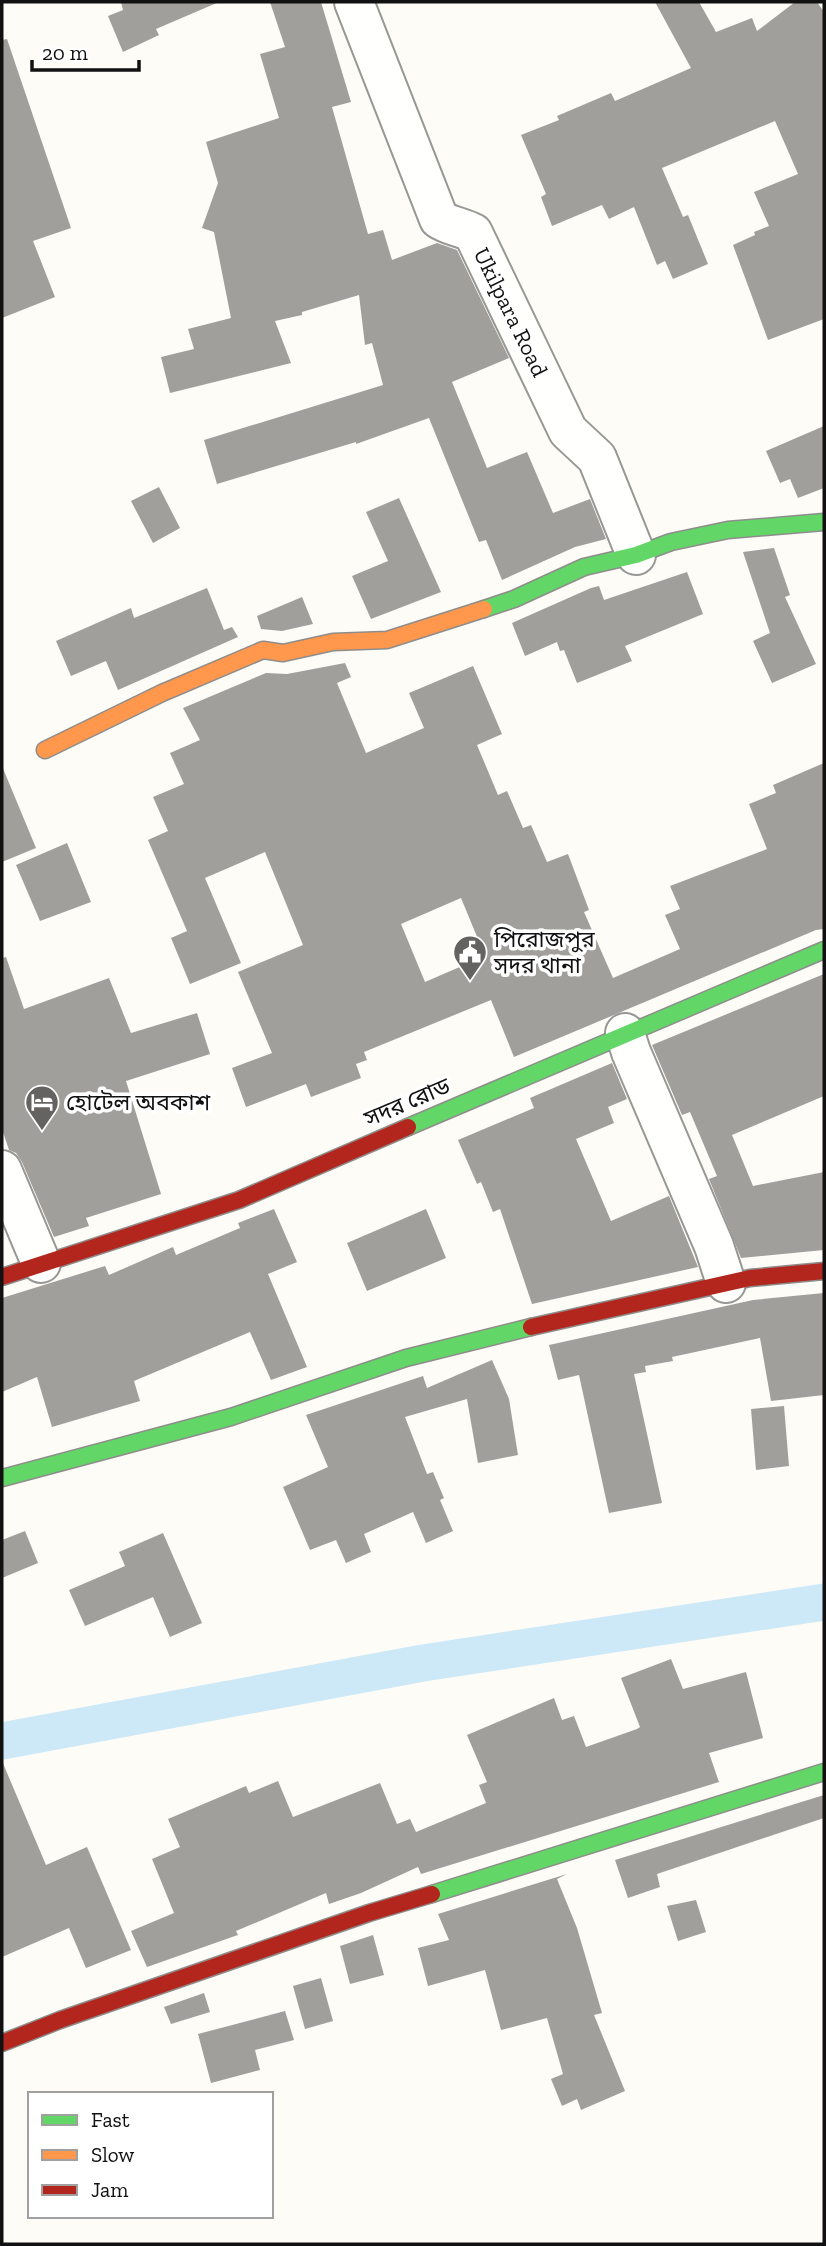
<svg xmlns="http://www.w3.org/2000/svg" width="826" height="2246" viewBox="0 0 826 2246" font-family="'Zilla Slab','Noto Sans Bengali',serif">
	<style>
		.lines { fill: none; stroke-linecap: round; stroke-linejoin: round }
		.canal { stroke: #cde8f7; stroke-width: 37 }
		.building { fill: #a19f9c; fill-rule: evenodd }
		.street-casing { stroke: #979795; stroke-width: 42 }
		.fast-casing { stroke: #8e8d8b; stroke-width: 19 }
		.slow-casing { stroke: #8e8d8b; stroke-width: 19 }
		.jam-casing { stroke: #8e8d8b; stroke-width: 19 }
		.street { stroke: #fffffe; stroke-width: 38 }
		.fast { stroke: #63d668; stroke-width: 16 }
		.slow { stroke: #ff974d; stroke-width: 16 }
		.jam { stroke: #b3261e; stroke-width: 16 }
		.labels { text-anchor: middle; stroke-width: 7; stroke-linejoin: round; paint-order: stroke }
		.street-label { font-size: 23px; fill: #111; stroke: #fff }
		.poi-label { font-size: 23px; fill: #111; stroke: #fff; text-anchor: start }
	</style>
	<rect width="100%" height="100%" fill="#fdfcf7"/>
	<g class="lines">
		<path class="canal" d="M 2,1741 L 423,1663 L 824,1602"/>
	</g>
	<path class="building" d="M 121,2 L 219,2 L 156,29 L 159,35 L 123,52 L 108,16 L 123,10 Z
		M 270,2 L 321,2 L 351,102 L 332,107 L 368,234 L 383,230 L 392,260 L 437,243 L 457,250 L 509,358 L 452,382 L 487,468 L 527,452 L 553,513 L 590,499 L 606,539 L 575,547 L 502,580 L 486,540 L 479,542 L 429,418 L 356,444 L 356,442 L 217,484 L 204,440 L 383,385 L 372,343 L 365,345 L 359,295 L 302,312 L 302,315 L 275,321 L 291,363 L 170,393 L 161,357 L 194,349 L 188,329 L 231,318 L 214,232 L 202,228 L 218,183 L 206,142 L 279,118 L 260,54 L 285,47 Z
		M 655,2 L 699,2 L 716,32 L 752,18 L 757,31 L 795,2 L 817,2 L 824,12 L 824,319 L 768,340 L 733,245 L 755,235 L 754,232 L 769,226 L 754,192 L 798,174 L 775,121 L 662,168 L 683,217 L 688,215 L 708,264 L 673,279 L 665,261 L 657,265 L 634,207 L 609,219 L 602,205 L 552,226 L 541,197 L 546,194 L 521,135 L 559,120 L 557,116 L 611,93 L 615,101 L 691,68 Z
		M 7,39 L 71,228 L 33,241 L 55,297 L 2,318 L 2,40 Z
		M 824,426 L 824,488 L 798,498 L 790,479 L 780,483 L 766,451 Z
		M 159,487 L 180,528 L 153,543 L 131,501 Z
		M 399,498 L 441,592 L 371,619 L 352,576 L 388,561 L 366,512 Z
		M 774,548 L 790,595 L 785,597 L 816,664 L 772,683 L 753,641 L 770,633 L 743,552 Z
		M 687,572 L 703,614 L 625,646 L 632,661 L 577,683 L 564,650 L 560,651 L 557,642 L 525,656 L 512,623 L 591,588 L 599,586 L 604,600 Z
		M 207,588 L 224,630 L 232,627 L 238,637 L 118,690 L 106,661 L 71,676 L 56,641 L 131,608 L 134,618 Z
		M 302,597 L 313,624 L 282,631 L 261,629 L 257,616 Z
		M 345,663 L 351,677 L 337,683 L 366,753 L 424,728 L 409,693 L 473,666 L 502,734 L 477,745 L 498,795 L 507,791 L 523,828 L 531,825 L 547,862 L 568,854 L 589,910 L 584,912 L 613,978 L 680,949 L 665,915 L 680,909 L 670,886 L 767,849 L 749,804 L 776,793 L 773,785 L 824,763 L 824,929 L 816,930 L 514,1057 L 491,1000 L 364,1052 L 367,1060 L 356,1064 L 361,1078 L 311,1097 L 306,1084 L 246,1107 L 232,1068 L 272,1053 L 238,972 L 303,945 L 265,852 L 205,878 L 241,963 L 190,984 L 171,938 L 187,931 L 148,840 L 168,831 L 153,797 L 184,784 L 170,753 L 200,740 L 183,708 L 266,673 L 287,674 ZM 461,898 L 485,956 L 425,982 L 401,924 Z
		M 2,766 L 36,848 L 2,862 Z
		M 67,843 L 91,902 L 40,921 L 16,865 Z
		M 6,957 L 24,1009 L 109,978 L 131,1033 L 197,1013 L 210,1054 L 126,1081 L 161,1194 L 86,1218 L 89,1226 L 54,1237 L 22,1162 L 16,1153 L 9,1150 L 2,1129 L 2,958 Z
		M 824,974 L 824,1096 L 732,1135 L 753,1186 L 824,1172 L 824,1250 L 741,1258 L 709,1179 L 717,1176 L 690,1112 L 682,1115 L 652,1045 Z
		M 612,1063 L 627,1099 L 608,1107 L 614,1123 L 576,1139 L 611,1221 L 669,1196 L 698,1267 L 532,1304 L 500,1209 L 493,1212 L 481,1182 L 477,1184 L 458,1140 L 534,1108 L 530,1098 Z
		M 274,1209 L 297,1262 L 268,1274 L 307,1367 L 271,1380 L 250,1332 L 134,1381 L 140,1401 L 52,1427 L 37,1377 L 2,1392 L 2,1298 L 105,1266 L 109,1275 L 173,1247 L 176,1255 L 240,1228 L 238,1223 Z
		M 426,1209 L 446,1258 L 367,1291 L 347,1243 Z
		M 824,1293 L 824,1395 L 771,1401 L 760,1338 L 672,1357 L 673,1361 L 645,1366 L 646,1372 L 634,1374 L 662,1503 L 609,1513 L 579,1375 L 558,1380 L 549,1345 L 753,1300 Z
		M 492,1360 L 509,1399 L 518,1455 L 478,1463 L 467,1399 L 405,1417 L 427,1474 L 433,1472 L 444,1498 L 440,1500 L 453,1531 L 426,1543 L 413,1512 L 364,1534 L 371,1552 L 346,1563 L 336,1540 L 310,1550 L 283,1487 L 328,1467 L 306,1415 L 423,1376 L 427,1388 Z
		M 784,1406 L 789,1466 L 756,1470 L 751,1409 Z
		M 25,1531 L 38,1563 L 2,1578 L 2,1540 Z
		M 163,1533 L 202,1623 L 170,1637 L 153,1597 L 85,1626 L 69,1590 L 125,1566 L 119,1552 Z
		M 671,1659 L 683,1689 L 746,1672 L 763,1738 L 709,1753 L 719,1782 L 421,1874 L 418,1867 L 361,1893 L 329,1904 L 326,1893 L 236,1931 L 238,1935 L 235,1936 L 147,1967 L 131,1931 L 174,1913 L 152,1859 L 180,1847 L 168,1819 L 246,1786 L 249,1793 L 278,1781 L 293,1817 L 380,1783 L 397,1824 L 410,1819 L 416,1832 L 486,1803 L 479,1785 L 487,1782 L 467,1735 L 554,1698 L 562,1720 L 574,1716 L 586,1747 L 637,1729 L 640,1727 L 621,1678 Z
		M 2,1761 L 46,1865 L 87,1847 L 131,1950 L 86,1968 L 69,1928 L 2,1957 Z
		M 824,1795 L 824,1818 L 657,1874 L 660,1887 L 628,1898 L 615,1860 Z
		M 567,1874 L 557,1879 L 577,1928 L 602,2013 L 594,2015 L 625,2091 L 581,2110 L 577,2099 L 562,2106 L 551,2079 L 563,2074 L 547,2018 L 501,2030 L 485,1970 L 428,1986 L 418,1948 L 449,1940 L 438,1914 Z
		M 696,1900 L 706,1932 L 678,1941 L 667,1906 Z
		M 373,1935 L 384,1975 L 350,1984 L 340,1946 Z
		M 321,1978 L 333,2021 L 305,2029 L 293,1986 Z
		M 204,1993 L 210,2012 L 171,2024 L 164,2007 Z
		M 285,2011 L 294,2040 L 255,2050 L 260,2070 L 211,2083 L 198,2034 Z"/>
	<g class="lines">
		<g class="street-casing">
			<path id="street" d="M 354,2 L 439,219 C 449,226 462,227 473,233 L 568,431 L 597,458 L 636,555
				M 625,1033 L 631,1052 L 714,1246 L 726,1283
				M 2,1170 L 41,1263"/>
		</g>
		<g class="fast-casing">
			<path id="fast" d="M 484,609 L 514,599 L 584,567 L 636,555 L 671,542 L 728,530 L 824,522
				M 408,1127 L 824,950
				M 2,1478 L 231,1417 L 406,1358 L 531,1327
				M 432,1894 L 824,1772"/>
		</g>
		<g class="slow-casing">
			<path id="slow" d="M 45,750 L 162,693 L 263,650 L 283,653 L 333,642 L 387,640 L 484,609"/>
		</g>
		<g class="jam-casing">
			<path id="jam" d="M 2,1277 L 239,1200 L 408,1127
				M 531,1327 L 750,1278 L 824,1271
				M 2,2043 L 60,2020 L 369,1913 L 432,1894"/>
		</g>
		<use href="#street" class="street"/>
		<use href="#fast" class="fast"/>
		<use href="#slow" class="slow"/>
		<use href="#jam" class="jam"/>
	</g>
	<defs>
		<g id="civic-pin" transform="scale(1.75)"><path d="M0 17L-7.5 6A9.5 9.5 0 1 1 7.5 6Z" fill="#646362" stroke="#fff"/><path d="M-.6-6.5H3V-4.5H.6V-3L4-1V1h2V6H-6V1h2V-1L-.6-3ZM-1.2 2.5V6h2.4V2.5Z" fill="#fff"/></g>
		<g id="hotel-pin" transform="scale(1.75)"><path d="M0 17L-7.5 6A9.5 9.5 0 1 1 7.5 6Z" fill="#646362" stroke="#fff"/><path d="M-6-4.5h1.5V1H6V5H4.5V3h-9V5H-6ZM-4 0a1.8 1.8 0 1 1 3.6 0ZM.5 0V-2.5h3Q6-2.5 6 0Z" fill="#fff"/></g>
	</defs>
	<g fill-rule="evenodd">
		<use href="#civic-pin" x="470" y="952"/>
		<use href="#hotel-pin" x="42" y="1102"/>
	</g>
	<g class="labels">
		<g class="street-label">
			<text transform="translate(511 312) rotate(64)" y="8">Ukilpara Road</text>
			<text transform="translate(407 1102) rotate(-23)" y="8">সদর রোড</text>
		</g>
		<g class="poi-label">
			<text x="494" y="947">পিরোজপুর<tspan x="494" dy="26">সদর থানা</tspan></text>
			<text x="66" y="1110">হোটেল অবকাশ</text>
		</g>
	</g>
	<rect width="826" height="2246" fill="none" stroke="#111111" stroke-width="7"/>
	<rect x="28" y="2092" width="245" height="126" fill="#ffffff" stroke="#a0a0a0" stroke-width="2"/>
	<rect x="42" y="2115" width="35" height="10" fill="#63d668" stroke="#a0a0a0" stroke-width="2"/>
	<text x="91" y="2127" font-size="21" fill="#111111">Fast</text>
	<rect x="42" y="2150" width="35" height="10" fill="#ff974d" stroke="#a0a0a0" stroke-width="2"/>
	<text x="91" y="2162" font-size="21" fill="#111111">Slow</text>
	<rect x="42" y="2185" width="35" height="10" fill="#b3261e" stroke="#a0a0a0" stroke-width="2"/>
	<text x="91" y="2197" font-size="21" fill="#111111">Jam</text>
	<path d="M32 60v10h107v-10" fill="none" stroke="#111111" stroke-width="3.5"/>
	<text x="42" y="60" font-size="21" fill="#111111" stroke="#ffffff" stroke-width="5" paint-order="stroke">20 m</text>
</svg>
